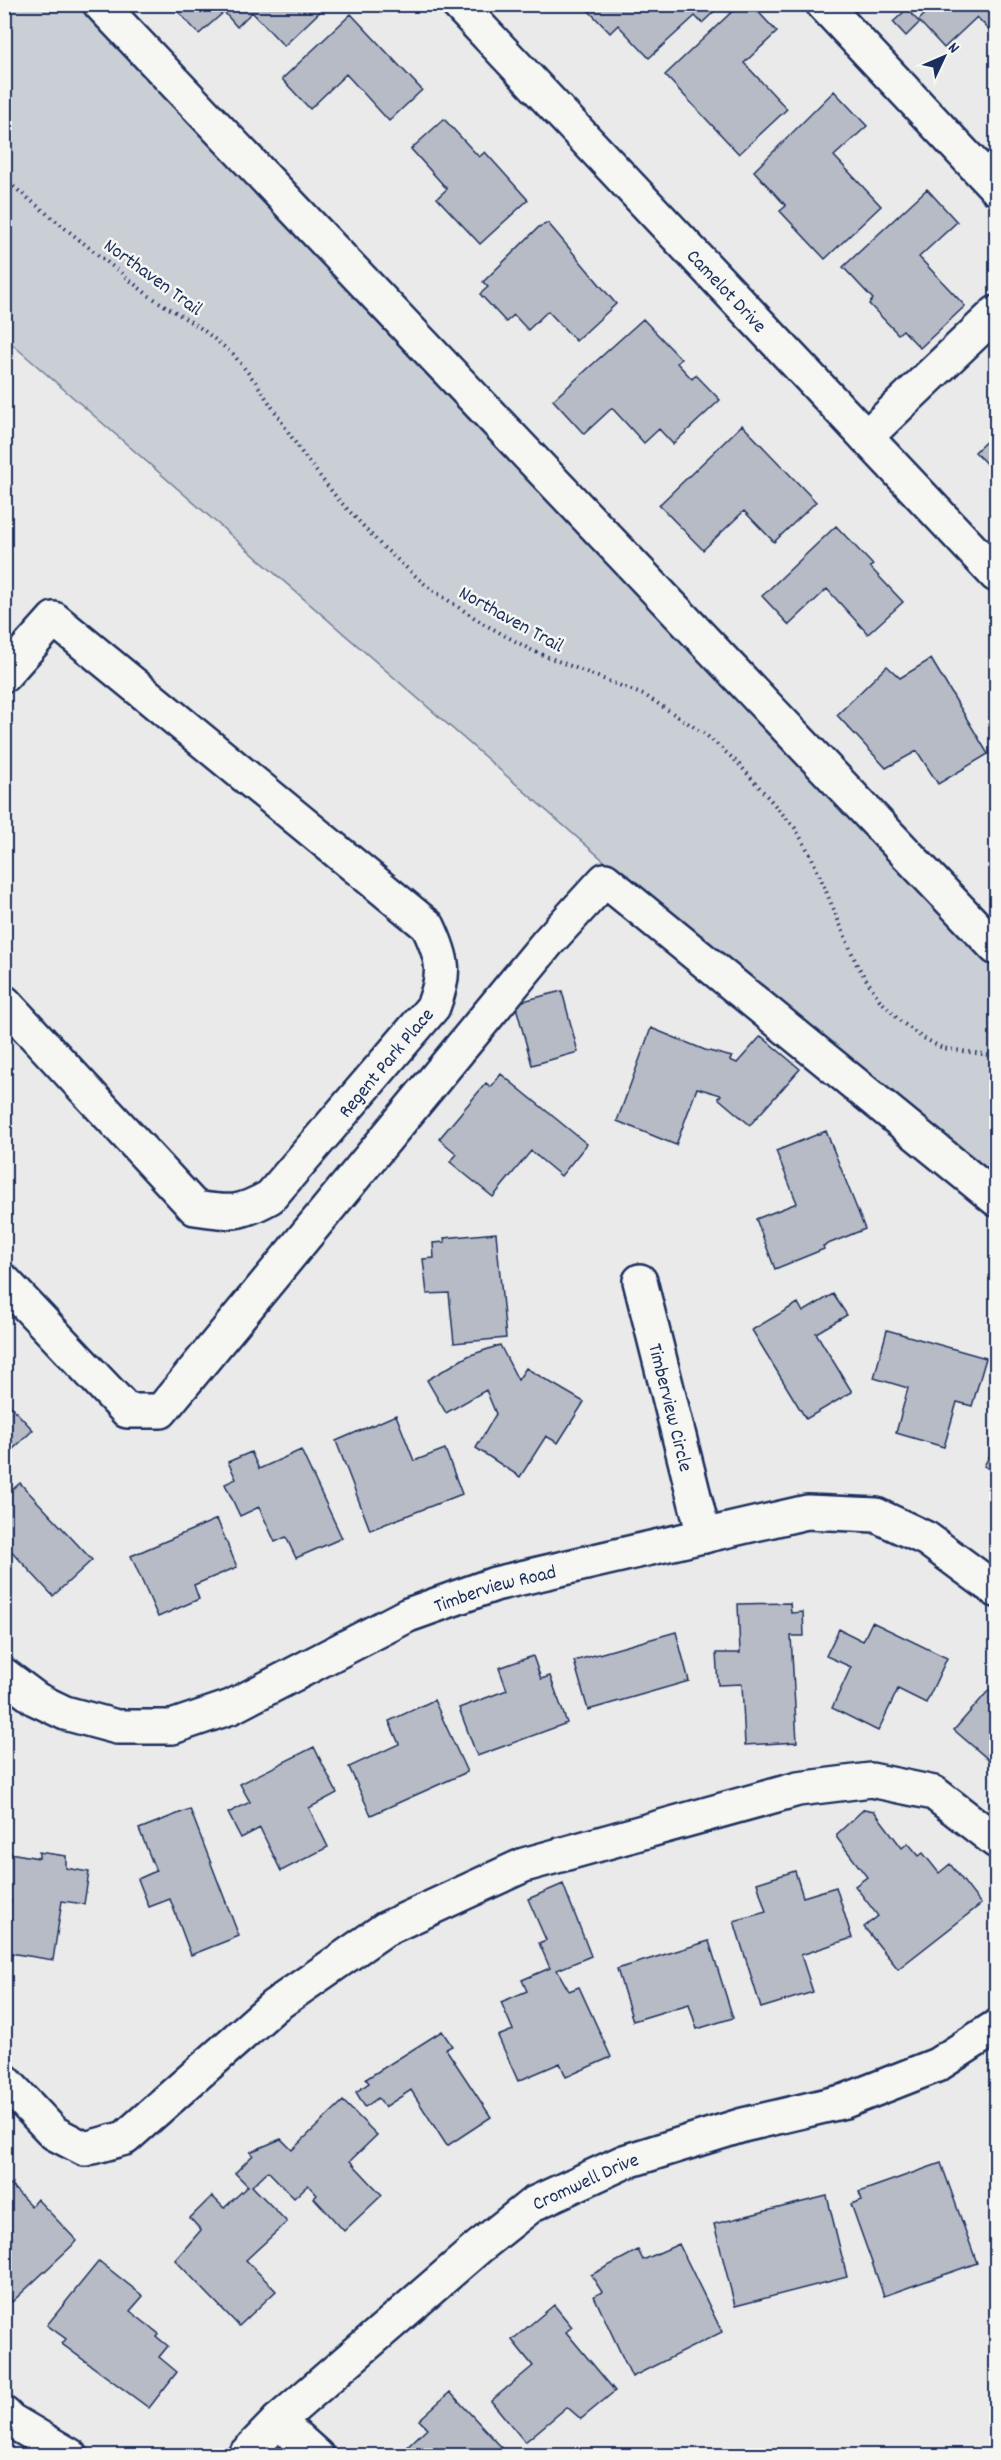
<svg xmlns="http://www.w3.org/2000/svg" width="1001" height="2460" viewBox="0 0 1001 2460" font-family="Dekko,sans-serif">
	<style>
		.green { fill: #caced5; stroke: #727e9a; stroke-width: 1.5 }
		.building { fill: #b6bbc6; stroke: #1b2f5e; stroke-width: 1.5 }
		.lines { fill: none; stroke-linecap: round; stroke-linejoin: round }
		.minor-casing { stroke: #1b2f5e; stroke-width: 38 }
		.path { stroke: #1b2f5e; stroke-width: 4; stroke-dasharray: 1.5 4.5; stroke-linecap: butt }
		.minor { stroke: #f6f6f2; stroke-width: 33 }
		.labels { text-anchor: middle; stroke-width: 5; stroke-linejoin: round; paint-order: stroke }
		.street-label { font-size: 20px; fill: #1b2f5e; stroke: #f6f6f2 }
	</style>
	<rect width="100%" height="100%" fill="#e9eae9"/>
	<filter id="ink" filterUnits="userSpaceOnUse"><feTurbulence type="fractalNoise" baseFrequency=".0167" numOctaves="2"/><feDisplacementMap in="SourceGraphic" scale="12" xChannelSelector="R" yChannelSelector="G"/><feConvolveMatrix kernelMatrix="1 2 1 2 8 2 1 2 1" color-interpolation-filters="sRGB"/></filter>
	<g filter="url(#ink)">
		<path class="green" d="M 5,5 L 82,5 L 996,958 L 996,1203 L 5,338 Z"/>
		<path class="building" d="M 171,4 L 328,4 L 284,46 L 252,12 L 237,27 L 224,12 L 199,34 Z
			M 592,4 L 697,4 L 701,9 L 707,4 L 722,4 L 702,23 L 695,16 L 649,58 L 618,25 L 610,33 L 587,9 Z
			M 740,4 L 751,4 L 777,32 L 744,63 L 787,109 L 739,154 L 665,75 Z
			M 935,4 L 996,4 L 996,37 L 977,17 L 944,48 L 920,22 L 906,36 L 893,22 L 907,9 L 918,21 Z
			M 351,14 L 422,90 L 389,121 L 346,74 L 310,109 L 282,79 Z
			M 834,91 L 867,126 L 834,156 L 881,206 L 825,259 L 780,211 L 786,206 L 754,171 Z
			M 444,119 L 479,157 L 485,152 L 528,200 L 480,244 L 437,198 L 447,189 L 411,149 Z
			M 927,189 L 957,222 L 919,257 L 965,306 L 920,348 L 903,330 L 898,334 L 869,304 L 873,299 L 843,267 Z
			M 548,223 L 616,304 L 576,341 L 548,311 L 528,330 L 514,315 L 506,322 L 480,294 L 488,287 L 483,282 L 539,227 Z
			M 643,319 L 681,359 L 677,363 L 692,379 L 696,375 L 720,400 L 673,444 L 659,429 L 644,443 L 612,408 L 584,434 L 553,400 Z
			M 742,425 L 816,502 L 774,542 L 744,511 L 703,550 L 659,505 Z
			M 996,432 L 996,474 L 975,452 Z
			M 836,526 L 873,565 L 870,567 L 903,602 L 868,634 L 827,589 L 789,625 L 762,596 Z
			M 931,659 L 988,754 L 938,784 L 917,751 L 886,768 L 837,715 L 887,666 L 900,678 Z
			M 562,991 L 578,1052 L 532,1065 L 515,1003 Z
			M 651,1028 L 705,1050 L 732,1057 L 730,1060 L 737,1063 L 761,1036 L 800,1069 L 750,1125 L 718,1098 L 721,1095 L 697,1088 L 676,1145 L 617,1121 Z
			M 501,1074 L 587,1144 L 561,1176 L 531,1151 L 493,1197 L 450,1162 L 457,1154 L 439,1139 L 486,1083 L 491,1087 Z
			M 826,1131 L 865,1229 L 823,1246 L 824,1249 L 775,1269 L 756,1219 L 797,1203 L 776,1151 Z
			M 496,1233 L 506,1338 L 454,1343 L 449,1293 L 427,1294 L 423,1259 L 434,1258 L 433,1243 L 445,1242 L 444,1238 Z
			M 833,1294 L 847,1315 L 816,1333 L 852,1392 L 806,1419 L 752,1330 L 798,1303 L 803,1312 Z
			M 887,1330 L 986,1358 L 972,1406 L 957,1402 L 944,1447 L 896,1433 L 908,1388 L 874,1378 Z
			M 500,1345 L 518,1380 L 526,1368 L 584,1402 L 558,1443 L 546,1436 L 520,1477 L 476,1448 L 496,1414 L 486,1390 L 446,1413 L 427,1380 L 468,1356 Z
			M 4,1399 L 33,1430 L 11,1451 L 4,1446 Z
			M 396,1415 L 414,1461 L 445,1449 L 462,1494 L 370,1530 L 336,1441 Z
			M 996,1444 L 996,1473 L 984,1466 Z
			M 301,1450 L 342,1538 L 296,1558 L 286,1537 L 275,1542 L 259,1507 L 240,1516 L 225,1484 L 236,1479 L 228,1462 L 251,1452 L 259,1469 Z
			M 20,1483 L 92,1560 L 53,1596 L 4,1543 L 4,1497 Z
			M 217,1519 L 237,1567 L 194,1585 L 199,1599 L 158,1617 L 131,1556 Z
			M 790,1603 L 791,1613 L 803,1612 L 804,1636 L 791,1636 L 797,1742 L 745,1745 L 742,1684 L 718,1685 L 716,1653 L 740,1653 L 738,1604 Z
			M 872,1622 L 947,1658 L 926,1703 L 898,1689 L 878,1731 L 832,1708 L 851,1667 L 826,1656 L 839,1629 L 863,1641 Z
			M 676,1632 L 689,1681 L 588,1710 L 574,1661 Z
			M 533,1656 L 541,1679 L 550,1676 L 567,1723 L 477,1756 L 459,1708 L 507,1690 L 499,1668 Z
			M 989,1690 L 996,1697 L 996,1766 L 954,1730 Z
			M 434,1700 L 467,1772 L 371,1815 L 349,1767 L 399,1744 L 389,1721 Z
			M 314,1747 L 337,1793 L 309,1808 L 328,1847 L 281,1871 L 260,1828 L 241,1838 L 228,1813 L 250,1802 L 240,1784 Z
			M 190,1809 L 239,1936 L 191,1955 L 170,1899 L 149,1907 L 138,1879 L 156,1871 L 139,1829 Z
			M 864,1809 L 874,1811 L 902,1848 L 908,1843 L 919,1856 L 923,1853 L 939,1873 L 950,1864 L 981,1904 L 898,1969 L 864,1927 L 878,1916 L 855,1886 L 867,1877 L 837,1838 L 837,1834 Z
			M 4,1852 L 39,1858 L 39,1852 L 66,1856 L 66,1868 L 89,1872 L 84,1904 L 62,1901 L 53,1960 L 4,1952 L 4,1937 L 11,1901 L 4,1900 Z
			M 795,1871 L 803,1897 L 836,1887 L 852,1938 L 801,1955 L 813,1992 L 761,2008 L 734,1921 L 766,1912 L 757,1883 Z
			M 563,1884 L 591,1956 L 557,1970 L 569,1991 L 579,1987 L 611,2057 L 566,2077 L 560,2063 L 518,2081 L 498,2036 L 513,2030 L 501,2002 L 527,1991 L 522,1980 L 550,1968 L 539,1943 L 546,1940 L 528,1899 Z
			M 709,1941 L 733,2018 L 697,2029 L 689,2004 L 633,2021 L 617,1969 Z
			M 442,2031 L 452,2046 L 446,2049 L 491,2117 L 447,2146 L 411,2090 L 385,2107 L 378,2098 L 365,2107 L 356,2092 L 369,2083 L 366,2079 Z
			M 343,2101 L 377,2135 L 350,2161 L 382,2195 L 344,2231 L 314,2198 L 317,2195 L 308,2185 L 294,2198 L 268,2171 L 252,2186 L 287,2222 L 246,2260 L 276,2291 L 239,2326 L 175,2260 L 201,2230 L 190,2218 L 212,2196 L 224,2208 L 248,2186 L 235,2173 L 253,2155 L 250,2152 L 281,2139 L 292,2150 Z
			M 941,2163 L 977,2263 L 884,2296 L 851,2204 L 862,2200 L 859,2192 Z
			M 4,2178 L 31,2206 L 37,2199 L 77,2241 L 12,2302 L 4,2294 Z
			M 827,2196 L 847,2277 L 735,2306 L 714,2224 Z
			M 679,2244 L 722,2332 L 632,2377 L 594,2296 L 602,2292 L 591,2275 L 638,2250 L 643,2260 Z
			M 99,2261 L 143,2296 L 130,2311 L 159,2334 L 157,2337 L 168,2346 L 159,2357 L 177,2372 L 149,2408 L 62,2344 L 66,2339 L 47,2325 Z
			M 554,2305 L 572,2327 L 566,2332 L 615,2391 L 581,2419 L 567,2407 L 525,2442 L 491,2401 L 533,2366 L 512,2340 Z
			M 450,2392 L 505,2451 L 501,2454 L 503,2456 L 398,2456 L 427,2428 L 419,2420 Z"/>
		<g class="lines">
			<g class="minor-casing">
				<g id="minor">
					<path d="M 100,4 L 996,948"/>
					<path id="s1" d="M 458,4 L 996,575"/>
					<path d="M 823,4 L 996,188"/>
					<path d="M 866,437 L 996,313"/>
					<path d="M 4,675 L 54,619 L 428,926 C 444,960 446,973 433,1007 L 270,1197 C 238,1215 230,1213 195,1208 L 4,1002"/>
					<path d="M 4,1281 L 127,1411 L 161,1411 L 548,942 L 605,880 L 996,1199"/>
					<path id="s2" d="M 640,1281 L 704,1536"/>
					<path id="s3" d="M 4,1675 L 36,1699 L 65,1713 L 117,1727 L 172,1727 L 231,1707 L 408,1615 L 495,1584 L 807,1512 L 876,1515 L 927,1539 L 996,1590"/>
					<path d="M 4,2080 L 54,2133 L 85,2149 L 125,2138 L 274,2006 L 385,1929 L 524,1865 L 798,1789 L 871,1780 L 934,1793 L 996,1841"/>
					<path d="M 4,2414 L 10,2420 L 71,2456"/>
					<path d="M 278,2421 L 317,2456"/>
					<path id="s4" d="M 244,2456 L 278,2421 L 479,2247 L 533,2204 L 624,2162 L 743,2125 L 845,2101 L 937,2065 L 996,2027"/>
				</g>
			</g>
			<path class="path" d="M 4,179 L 148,295 L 202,329 L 233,354 L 257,384 L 302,453 L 337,498 L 381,545 L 428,587 L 484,624 L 533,651 L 646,696 L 705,734 L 737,762 L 795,828 L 812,858 L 857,965 L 879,999 L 899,1020 L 920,1036 L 942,1048 L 996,1056"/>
			<use href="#minor" class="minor"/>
		</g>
	</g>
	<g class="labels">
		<g class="street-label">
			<text transform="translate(154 276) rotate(36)" y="7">Northaven Trail</text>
			<text dy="7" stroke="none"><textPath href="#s1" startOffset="393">Camelot Drive</textPath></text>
			<text transform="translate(512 618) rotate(29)" y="7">Northaven Trail</text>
			<text transform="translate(385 1062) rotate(-50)" y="7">Regent Park Place</text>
			<text dy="7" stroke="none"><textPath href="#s2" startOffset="130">Timberview Circle</textPath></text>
			<text dy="7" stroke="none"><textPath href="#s3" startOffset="534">Timberview Road</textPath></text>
			<text dy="7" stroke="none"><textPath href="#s4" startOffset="441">Cromwell Drive</textPath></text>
		</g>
	</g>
	<rect width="1001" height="2460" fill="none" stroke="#f6f6f2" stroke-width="24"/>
	<rect x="12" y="12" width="977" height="2436" fill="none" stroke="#1b2f5e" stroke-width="2" filter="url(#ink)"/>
	<g transform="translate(944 57) rotate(46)" stroke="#f6f6f2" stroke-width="4.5" paint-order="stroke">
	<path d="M0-4.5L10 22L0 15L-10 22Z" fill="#1b2f5e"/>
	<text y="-9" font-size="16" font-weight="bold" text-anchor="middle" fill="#1b2f5e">N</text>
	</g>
</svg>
